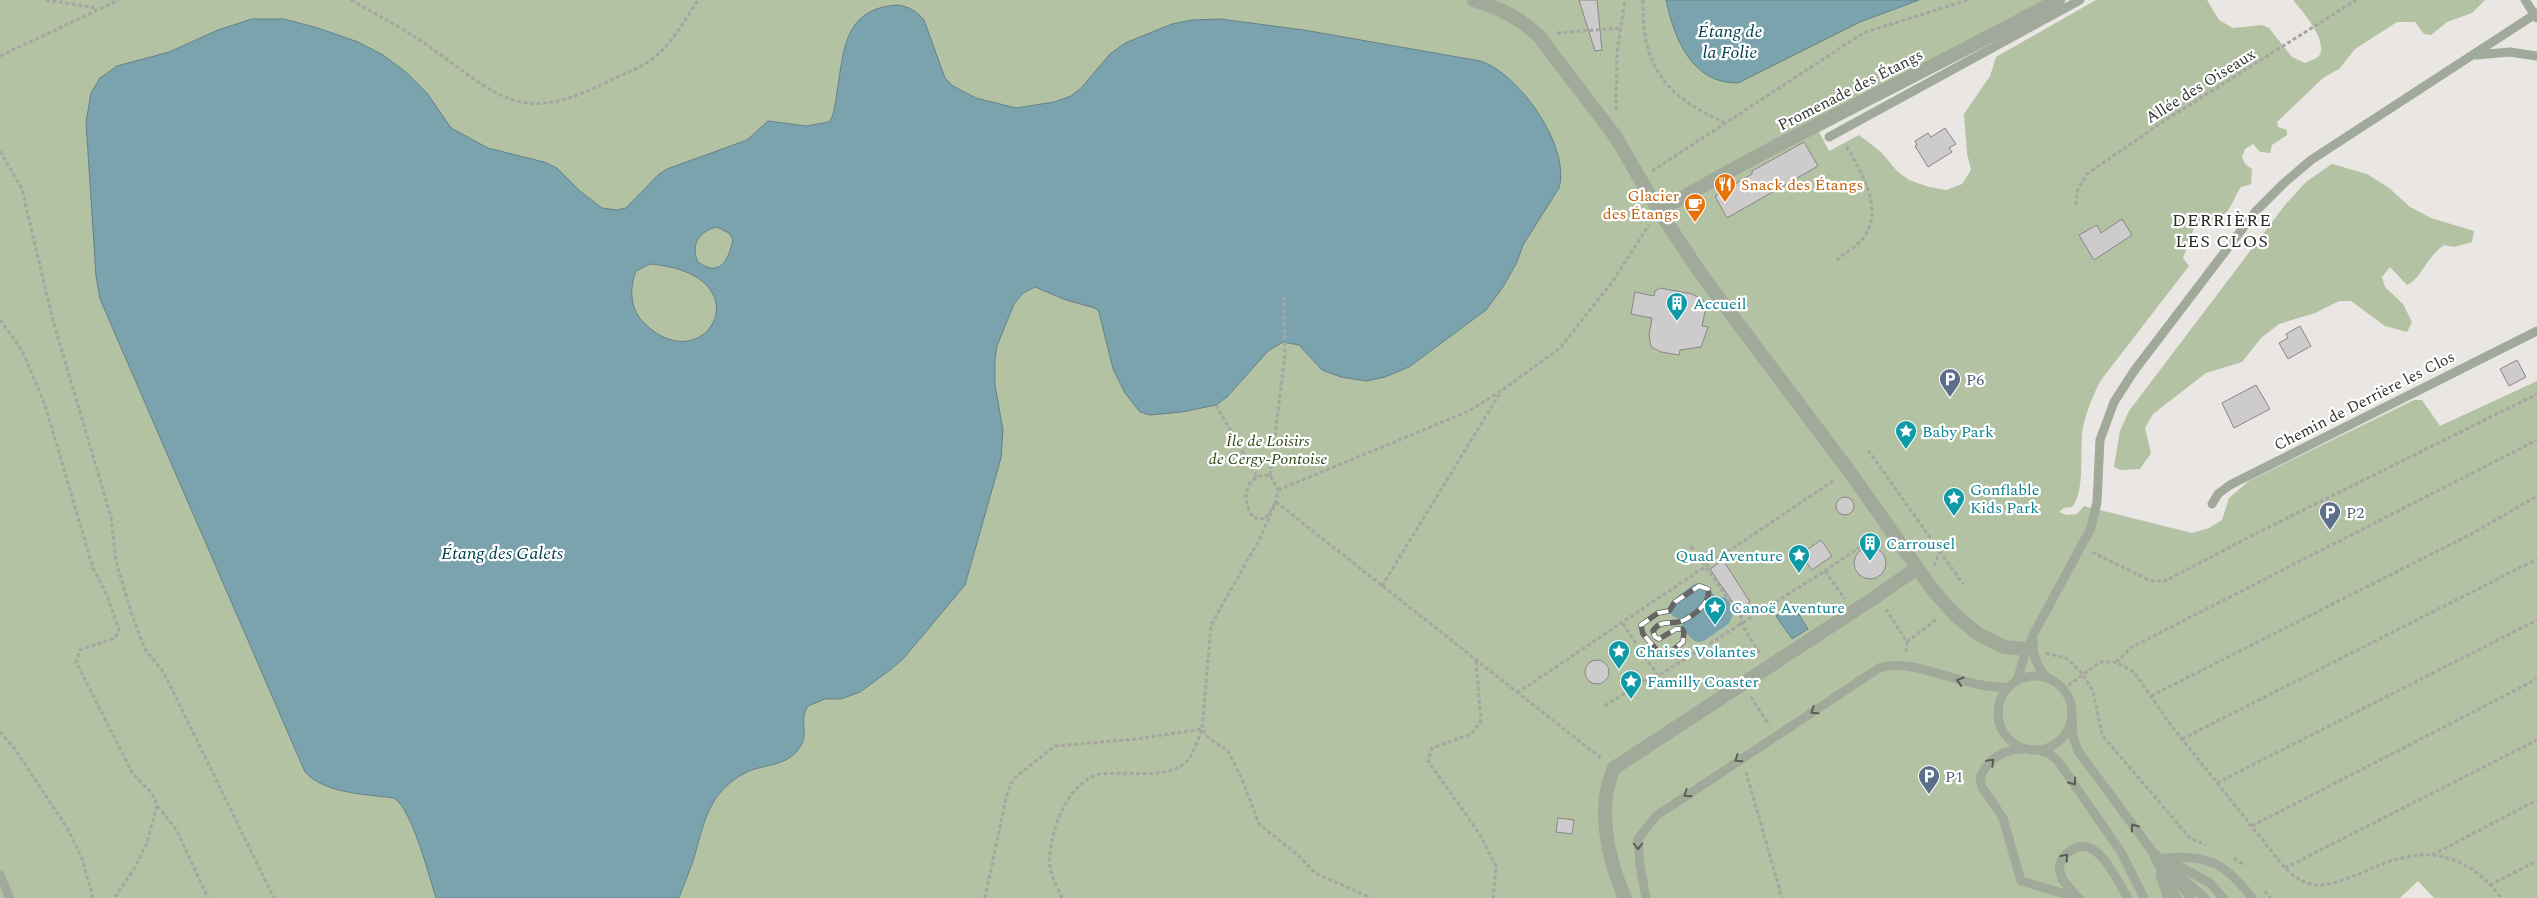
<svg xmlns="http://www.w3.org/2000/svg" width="2537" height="898" viewBox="0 0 2537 898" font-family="Spectral,serif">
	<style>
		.green { fill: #b3c2a3 }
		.water { fill: #7ba3ae; stroke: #668188; fill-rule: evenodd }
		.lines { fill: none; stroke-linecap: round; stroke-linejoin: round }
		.canal { stroke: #7ba3ae; stroke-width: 20 }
		.building { fill: #cecbcd; stroke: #898588 }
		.path { stroke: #a7a5a2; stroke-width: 3; stroke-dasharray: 4 2.5; stroke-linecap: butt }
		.service { stroke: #a1a99b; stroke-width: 9 }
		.pedestrian { stroke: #a1a99b; stroke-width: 14 }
		.rail-casing { stroke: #676563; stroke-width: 5.5 }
		.rail { stroke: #fff; stroke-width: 4; stroke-dasharray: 11; stroke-linecap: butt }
		.oneway { stroke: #5a5c56 }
		.labels { text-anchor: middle; stroke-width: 4.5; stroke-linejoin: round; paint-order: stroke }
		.street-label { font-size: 16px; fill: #343331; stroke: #fff }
		.food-label { font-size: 16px; fill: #c56008; stroke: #fff; text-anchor: start }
		.culture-label { font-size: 16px; fill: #0d838f; stroke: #fff; text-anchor: start }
		.service-label { font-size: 16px; fill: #4e5e75; stroke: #fff; text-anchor: start }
		.park-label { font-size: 16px; font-style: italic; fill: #314414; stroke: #fff }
		.water-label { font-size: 18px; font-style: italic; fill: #01424e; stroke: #fff }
		.neighbourhood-label { font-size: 18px; letter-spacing: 1px; fill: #2c2b28; stroke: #fff }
	</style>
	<rect width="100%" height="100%" fill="#e9e6e3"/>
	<path class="green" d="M 0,0 L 2067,0 L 1819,132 L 1829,151 L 1859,135 L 1881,152 L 1897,171 L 1909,180 L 1929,187 L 1946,190 L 1962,184 L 1971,170 L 1967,153 L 1964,114 L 1990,76 L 1996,57 L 2096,0 L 2207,0 L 2219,20 L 2233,28 L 2262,25 L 2269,28 L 2292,57 L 2305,63 C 2309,61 2316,59 2319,56 C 2329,41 2302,11 2293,0 L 2485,0 L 2472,13 L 2447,22 L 2431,35 L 2424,34 L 2415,22 L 2397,22 L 2355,49 L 2339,69 L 2323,78 L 2277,122 L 2278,127 L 2287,130 L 2287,135 L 2272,145 L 2270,153 L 2260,152 L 2253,144 L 2245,149 L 2242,157 L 2245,164 L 2252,169 L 2251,184 L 2241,187 C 2234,196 2231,212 2221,217 C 2216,220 2205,220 2195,225 L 2183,258 L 2189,266 L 2101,380 C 2093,395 2087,410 2083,427 C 2079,448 2086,491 2072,507 L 2064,508 L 2059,512 L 2067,515 L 2077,514 L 2084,506 L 2192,533 L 2209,528 L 2222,520 L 2229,498 L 2249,481 L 2414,400 L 2422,400 L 2440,426 L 2537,381 L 2537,898 L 2434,898 L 2418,881 L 2400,898 L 0,898 Z
		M 2332,164 L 2367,174 L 2389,188 L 2410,207 L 2431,218 L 2474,231 L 2472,242 L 2454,247 L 2444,245 C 2427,256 2421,279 2407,285 L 2390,267 L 2382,277 L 2385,287 L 2403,304 L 2412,322 L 2407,332 L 2385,326 L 2351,301 L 2339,301 L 2315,313 L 2279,324 L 2261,338 L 2242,362 L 2206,373 L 2153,414 L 2145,428 L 2151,453 L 2140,469 L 2120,470 L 2114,467 L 2120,431 L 2129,411 L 2285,205 L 2306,182 Z"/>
	<path class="water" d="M 1666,0 L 1919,0 L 1860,22 L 1738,83 C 1692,84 1674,38 1666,0 Z
		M 898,5 C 910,7 916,11 924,20 L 945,78 L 953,86 L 976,98 L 1016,108 L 1054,102 L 1071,96 L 1081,88 L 1110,54 L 1125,43 L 1172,24 L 1192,20 L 1220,19 L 1304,30 L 1480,61 C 1519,73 1571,147 1559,188 L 1523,245 L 1517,262 L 1503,287 L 1486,310 L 1409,367 L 1385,377 L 1366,381 L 1341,377 L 1322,370 L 1299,345 L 1283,342 L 1268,351 L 1227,397 L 1216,405 L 1182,412 L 1150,415 L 1140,412 L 1125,393 L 1113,369 L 1099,312 L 1095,308 L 1066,300 L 1035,287 L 1023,293 L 1014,304 L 997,346 L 995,359 L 995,385 L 1003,430 L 1001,458 L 965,585 L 903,659 L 890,670 L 860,692 L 841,699 L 825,699 L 808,706 C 797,722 812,734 797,751 C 784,767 762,764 745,773 C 713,790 706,814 697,847 C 693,864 685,881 679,898 L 436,898 C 429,876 412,809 394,798 C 366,794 325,794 305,772 L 100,299 L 96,276 L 86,122 L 91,93 L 100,78 L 117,66 L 169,52 L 218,30 L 252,19 L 284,19 L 318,28 L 358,42 L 383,55 L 407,73 L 427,93 L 451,128 L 488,148 L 544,162 L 557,168 L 581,192 L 602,208 L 617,210 L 626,208 L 658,175 L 667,169 L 747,140 L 768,121 L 806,126 L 829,122 C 835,114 835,103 837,92 C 844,49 844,8 898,5 ZM 717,227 L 729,233 L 733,240 C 728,260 721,278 698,262 C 690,245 699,231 717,227 ZM 650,264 C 767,274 706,383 645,324 C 630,310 629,289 636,271 Z
		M 1793,605 L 1808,629 L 1792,639 L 1776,616 Z"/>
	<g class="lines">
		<path class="canal" d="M 1699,593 L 1710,606 L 1721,607 L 1723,612 L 1721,617 L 1699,632 L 1692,624 L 1701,613 L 1692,604 L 1683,610 L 1679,608 Z"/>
	</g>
	<path class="building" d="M 1579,0 L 1597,0 L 1602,50 L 1595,51 Z
		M 1945,128 L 1956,144 L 1949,148 L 1952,152 L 1928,167 L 1915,146 L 1917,145 L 1915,141 L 1928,133 L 1931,137 Z
		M 1804,142 L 1818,166 L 1727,218 L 1715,196 L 1752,174 L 1752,171 Z
		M 2122,219 L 2132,235 L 2094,260 L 2079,235 L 2097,225 L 2101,233 Z
		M 1660,288 L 1692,294 L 1703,300 L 1705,312 L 1702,326 L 1708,327 L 1701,347 L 1680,350 L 1679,355 L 1661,352 L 1651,347 L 1649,335 L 1652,318 L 1631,314 L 1635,292 L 1654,296 L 1655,291 Z
		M 2300,326 L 2311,346 L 2288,359 L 2279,343 L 2288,338 L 2286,334 Z
		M 2517,360 L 2526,377 L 2509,386 L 2500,369 Z
		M 2256,385 L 2270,409 L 2234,428 L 2222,403 Z
		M1836 506a9 9 0 1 1 18 0a9 9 0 1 1-18 0Z
		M 1821,540 L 1832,556 L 1812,570 L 1801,554 Z
		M1854 563a16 16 0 1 1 32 0a16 16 0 1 1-32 0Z
		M 1723,560 L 1750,602 L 1738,610 L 1710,569 Z
		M1585 672a12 12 0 1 1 24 0a12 12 0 1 1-24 0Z
		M 1558,818 L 1574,820 L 1572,834 L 1556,832 Z"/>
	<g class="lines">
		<path class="path" d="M 46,0 L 97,8
			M 351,0 C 377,15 403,28 427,45 C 499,95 517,127 607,82 C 621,75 635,70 648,62 C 670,47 684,22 698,0
			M 1643,0 C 1642,67 1664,95 1725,123
			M 1557,33 L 1621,28
			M 0,56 L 119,0
			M 1616,110 L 1617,52 L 1625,0
			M 0,151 L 22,189 L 52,317 L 111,517 L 116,561 L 132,615 L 145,649 L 164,673 L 274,898
			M 1652,171 L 1854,39 L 1866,32 L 1968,0
			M 2076,205 L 2077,191 L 2087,174 L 2161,123 L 2356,0
			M 1839,261 L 1838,259 C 1846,252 1859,245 1865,236 C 1884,207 1860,170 1845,144
			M 0,320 L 22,350 L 45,405 L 93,568 L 106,593 L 119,630 L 115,638 L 80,650 L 76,662 L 133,774 L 152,793 L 157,805 L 147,843 L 134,869 L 114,898
			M 1216,405 L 1257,477
			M 1868,450 L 1963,584
			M 1270,475 L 1285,355 L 1284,297
			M 1278,490 L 1469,411 L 1501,391 L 1560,348 L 1613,281 L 1649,225
			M 1276,502 L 1602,759
			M 1691,546 L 1743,620
			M 2092,552 L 2151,581 L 2165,581 L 2259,532 L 2537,394
			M 1934,566 L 1940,551
			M 1825,571 L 1876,536
			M 1382,586 L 1500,393
			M 1886,609 L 1907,642 L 1906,653
			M 1740,622 L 1761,655
			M 1623,624 L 1658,676 L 1825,571 L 1845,599
			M 1907,642 L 1938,618
			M 2046,653 L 2066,658 L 2082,673 L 2093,691 L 2102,735 L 2190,838 L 2206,845
			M 1476,661 L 1481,721 L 1471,734 L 1432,748 L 1428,761 L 1479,833 L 1496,866 L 1493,898
			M 2116,662 L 2132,647 L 2537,440
			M 2063,689 L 2100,662 L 2116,662 L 2134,672 L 2170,724 L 2285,868 C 2294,876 2302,883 2315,885 C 2330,886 2345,879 2359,874 C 2373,868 2387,861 2402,858 C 2441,847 2478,865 2501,898
			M 1517,693 L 1836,479
			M 2151,696 L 2477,531 L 2537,496
			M 1751,697 L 1769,725
			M 1605,706 L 1655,674
			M 0,732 L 15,749 L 67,828 L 82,858 L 93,898
			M 2182,739 L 2537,559
			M 1746,772 L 1782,898
			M 2217,783 L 2537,620
			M 158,806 L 177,831 L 208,898
			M 2252,826 L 2537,679
			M 2432,855 L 2537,800
			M 2234,858 L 2245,866
			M 2285,868 L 2537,740
			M 2490,885 L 2537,861
			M 2265,891 L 2270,898
			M 985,898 L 1006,798 L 1013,779 L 1055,746 L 1138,739 L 1202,729 L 1211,625 L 1260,538 L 1276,502 L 1278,490 L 1270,475 C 1267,476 1262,475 1258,477 C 1242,483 1244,508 1254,518 L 1265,519 L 1276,502
			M 1062,898 C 1058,888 1051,877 1050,866 C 1047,836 1068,778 1102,774 C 1127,771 1158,779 1181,766 C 1193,759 1197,741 1202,729 L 1210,739 L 1228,751 L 1243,781 L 1259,824 L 1300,857 L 1315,873 L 1371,898"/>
		<path class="service" d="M 2525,0 L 2537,18
			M 2476,55 L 2510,52 L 2537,56
			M 1829,137 L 2080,0
			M 2212,504 L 2218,494 L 2230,485 L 2537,331
			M 2033,640 C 2032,656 2037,668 2049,679
			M1998 713a37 37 0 1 1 74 0a37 37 0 1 1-74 0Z
			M 2017,681 L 2025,653 L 2034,633 L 2091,528 L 2097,502 L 2100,440 L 2114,402 L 2134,371 L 2256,211 L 2283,184 L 2311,160 L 2537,13
			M 2072,714 L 2073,736 L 2078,751 L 2152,851 L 2205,898
			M 2022,749 C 2003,749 1987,760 1980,778 L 1982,787 L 2003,818 L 2021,881 L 2079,898
			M 2039,750 L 2050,754 L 2058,761 L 2121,852 L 2144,898
			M 2154,856 L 2177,898
			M 2165,858 C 2208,854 2226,864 2252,898
			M 2168,860 L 2210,883 L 2223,898
			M 2168,870 L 2191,898
			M 0,875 L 10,898
			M 2160,875 L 2168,898
			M 2077,897 L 2062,879 L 2059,867 C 2061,859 2065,853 2073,849 C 2099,835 2117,882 2128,898
			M 1646,898 L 1640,865 L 1638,839 L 1656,816 L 1879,668 C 1914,656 1965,690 2008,687"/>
		<path class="pedestrian" d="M 1474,0 C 1499,8 1518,17 1538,35 L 1615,136 L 1659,211 L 1701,274 L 1849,471 L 1933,590 L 1955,615 L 1978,634 L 2004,647 L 2026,649
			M 1659,211 C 1789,135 1926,72 2058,0
			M 1625,898 C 1608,860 1596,808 1614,768 L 1877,596 L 1917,568"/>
		<g class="rail-casing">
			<path id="rail" d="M 1699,586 L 1708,589 C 1712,603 1693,616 1682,621 C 1671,625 1660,619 1653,631 L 1655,637 L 1659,639 L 1676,629 L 1682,629 L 1684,632 L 1683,642 L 1667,655 L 1661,655 L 1643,634 L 1641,625 L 1658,613 L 1669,611 L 1675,602 Z"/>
		</g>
		<use href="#rail" class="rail"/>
	</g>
	<defs><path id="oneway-chevron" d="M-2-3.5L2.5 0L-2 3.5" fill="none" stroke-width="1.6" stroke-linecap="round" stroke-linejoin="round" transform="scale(1.25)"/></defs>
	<g class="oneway">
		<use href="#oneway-chevron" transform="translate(1960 681) rotate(-164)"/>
		<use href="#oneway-chevron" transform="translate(1814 711) rotate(147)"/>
		<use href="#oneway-chevron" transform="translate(1738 759) rotate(146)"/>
		<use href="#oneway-chevron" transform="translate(1991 762) rotate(-45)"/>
		<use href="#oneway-chevron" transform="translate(2073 782) rotate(55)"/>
		<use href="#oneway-chevron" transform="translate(1687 794) rotate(146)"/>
		<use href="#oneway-chevron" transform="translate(2134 827) rotate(-126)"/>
		<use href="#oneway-chevron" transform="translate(1638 846) rotate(90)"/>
		<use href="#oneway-chevron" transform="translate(2065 857) rotate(-50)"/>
	</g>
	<defs>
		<g id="restaurant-pin" transform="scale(1.125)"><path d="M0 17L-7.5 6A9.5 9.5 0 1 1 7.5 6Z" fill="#e8710a" stroke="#fff"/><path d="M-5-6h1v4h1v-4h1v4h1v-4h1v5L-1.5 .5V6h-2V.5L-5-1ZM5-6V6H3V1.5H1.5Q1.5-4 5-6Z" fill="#fff"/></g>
		<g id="cafe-pin" transform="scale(1.125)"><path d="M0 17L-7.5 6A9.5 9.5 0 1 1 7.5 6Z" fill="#e8710a" stroke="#fff"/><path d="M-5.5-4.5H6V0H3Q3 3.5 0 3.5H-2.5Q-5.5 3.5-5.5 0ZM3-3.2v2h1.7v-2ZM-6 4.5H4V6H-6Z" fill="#fff"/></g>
		<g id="building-pin" transform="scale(1.125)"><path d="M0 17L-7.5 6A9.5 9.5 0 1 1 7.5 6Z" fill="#0f9aa8" stroke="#fff"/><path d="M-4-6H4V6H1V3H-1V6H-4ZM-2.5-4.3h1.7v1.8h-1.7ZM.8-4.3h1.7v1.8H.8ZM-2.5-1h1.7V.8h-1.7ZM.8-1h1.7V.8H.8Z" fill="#fff"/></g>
		<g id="parking-pin" transform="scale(1.125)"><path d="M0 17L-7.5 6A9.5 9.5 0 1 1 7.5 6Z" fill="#5c6f8a" stroke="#fff"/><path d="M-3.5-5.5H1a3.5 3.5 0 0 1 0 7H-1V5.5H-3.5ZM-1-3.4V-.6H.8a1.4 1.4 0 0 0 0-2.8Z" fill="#fff"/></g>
		<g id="sight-pin" transform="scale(1.125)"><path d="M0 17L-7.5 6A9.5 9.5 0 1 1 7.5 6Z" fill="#0f9aa8" stroke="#fff"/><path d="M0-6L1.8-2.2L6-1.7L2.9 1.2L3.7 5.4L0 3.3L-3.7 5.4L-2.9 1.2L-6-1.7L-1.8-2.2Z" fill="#fff"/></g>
	</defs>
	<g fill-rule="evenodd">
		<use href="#restaurant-pin" x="1725" y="184"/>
		<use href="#cafe-pin" x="1695" y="204"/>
		<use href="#building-pin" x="1677" y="303"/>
		<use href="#parking-pin" x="1950" y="379"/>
		<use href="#sight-pin" x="1906" y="431"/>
		<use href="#sight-pin" x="1954" y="498"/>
		<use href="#parking-pin" x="2330" y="512"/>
		<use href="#building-pin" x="1870" y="543"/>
		<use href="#sight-pin" x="1799" y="555"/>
		<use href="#sight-pin" x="1715" y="607"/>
		<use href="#sight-pin" x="1619" y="651"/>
		<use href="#sight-pin" x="1631" y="681"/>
		<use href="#parking-pin" x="1929" y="776"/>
	</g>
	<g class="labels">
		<g class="street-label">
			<text transform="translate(2200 85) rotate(-32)" y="6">Allée des Oiseaux</text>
			<text transform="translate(1850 89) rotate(-27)" y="6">Promenade des Étangs</text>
			<text transform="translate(2364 400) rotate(-27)" y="6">Chemin de Derrière les Clos</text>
		</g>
		<g class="food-label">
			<text x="1741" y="190">Snack des Étangs</text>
			<text x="1679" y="201" text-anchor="end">Glacier<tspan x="1679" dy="18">des Étangs</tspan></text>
		</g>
		<g class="culture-label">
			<text x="1693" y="309">Accueil</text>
			<text x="1922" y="437">Baby Park</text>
			<text x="1970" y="495">Gonflable<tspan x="1970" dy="18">Kids Park</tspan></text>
			<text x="1886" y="549">Carrousel</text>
			<text x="1783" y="561" text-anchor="end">Quad Aventure</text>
			<text x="1731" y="613">Canoë Aventure</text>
			<text x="1635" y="657">Chaises Volantes</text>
			<text x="1647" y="687">Familly Coaster</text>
		</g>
		<g class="service-label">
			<text x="1966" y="385">P6</text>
			<text x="2346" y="518">P2</text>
			<text x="1945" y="782">P1</text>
		</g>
		<g class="park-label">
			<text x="1268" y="446">Île de Loisirs<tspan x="1268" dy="18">de Cergy-Pontoise</tspan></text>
		</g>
		<g class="water-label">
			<text x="1730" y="37">Étang de<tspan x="1730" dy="21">la Folie</tspan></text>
			<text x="502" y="559">Étang des Galets</text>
		</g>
		<g class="neighbourhood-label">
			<text x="2222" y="226">DERRIÈRE<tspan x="2222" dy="21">LES CLOS</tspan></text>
		</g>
	</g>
</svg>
